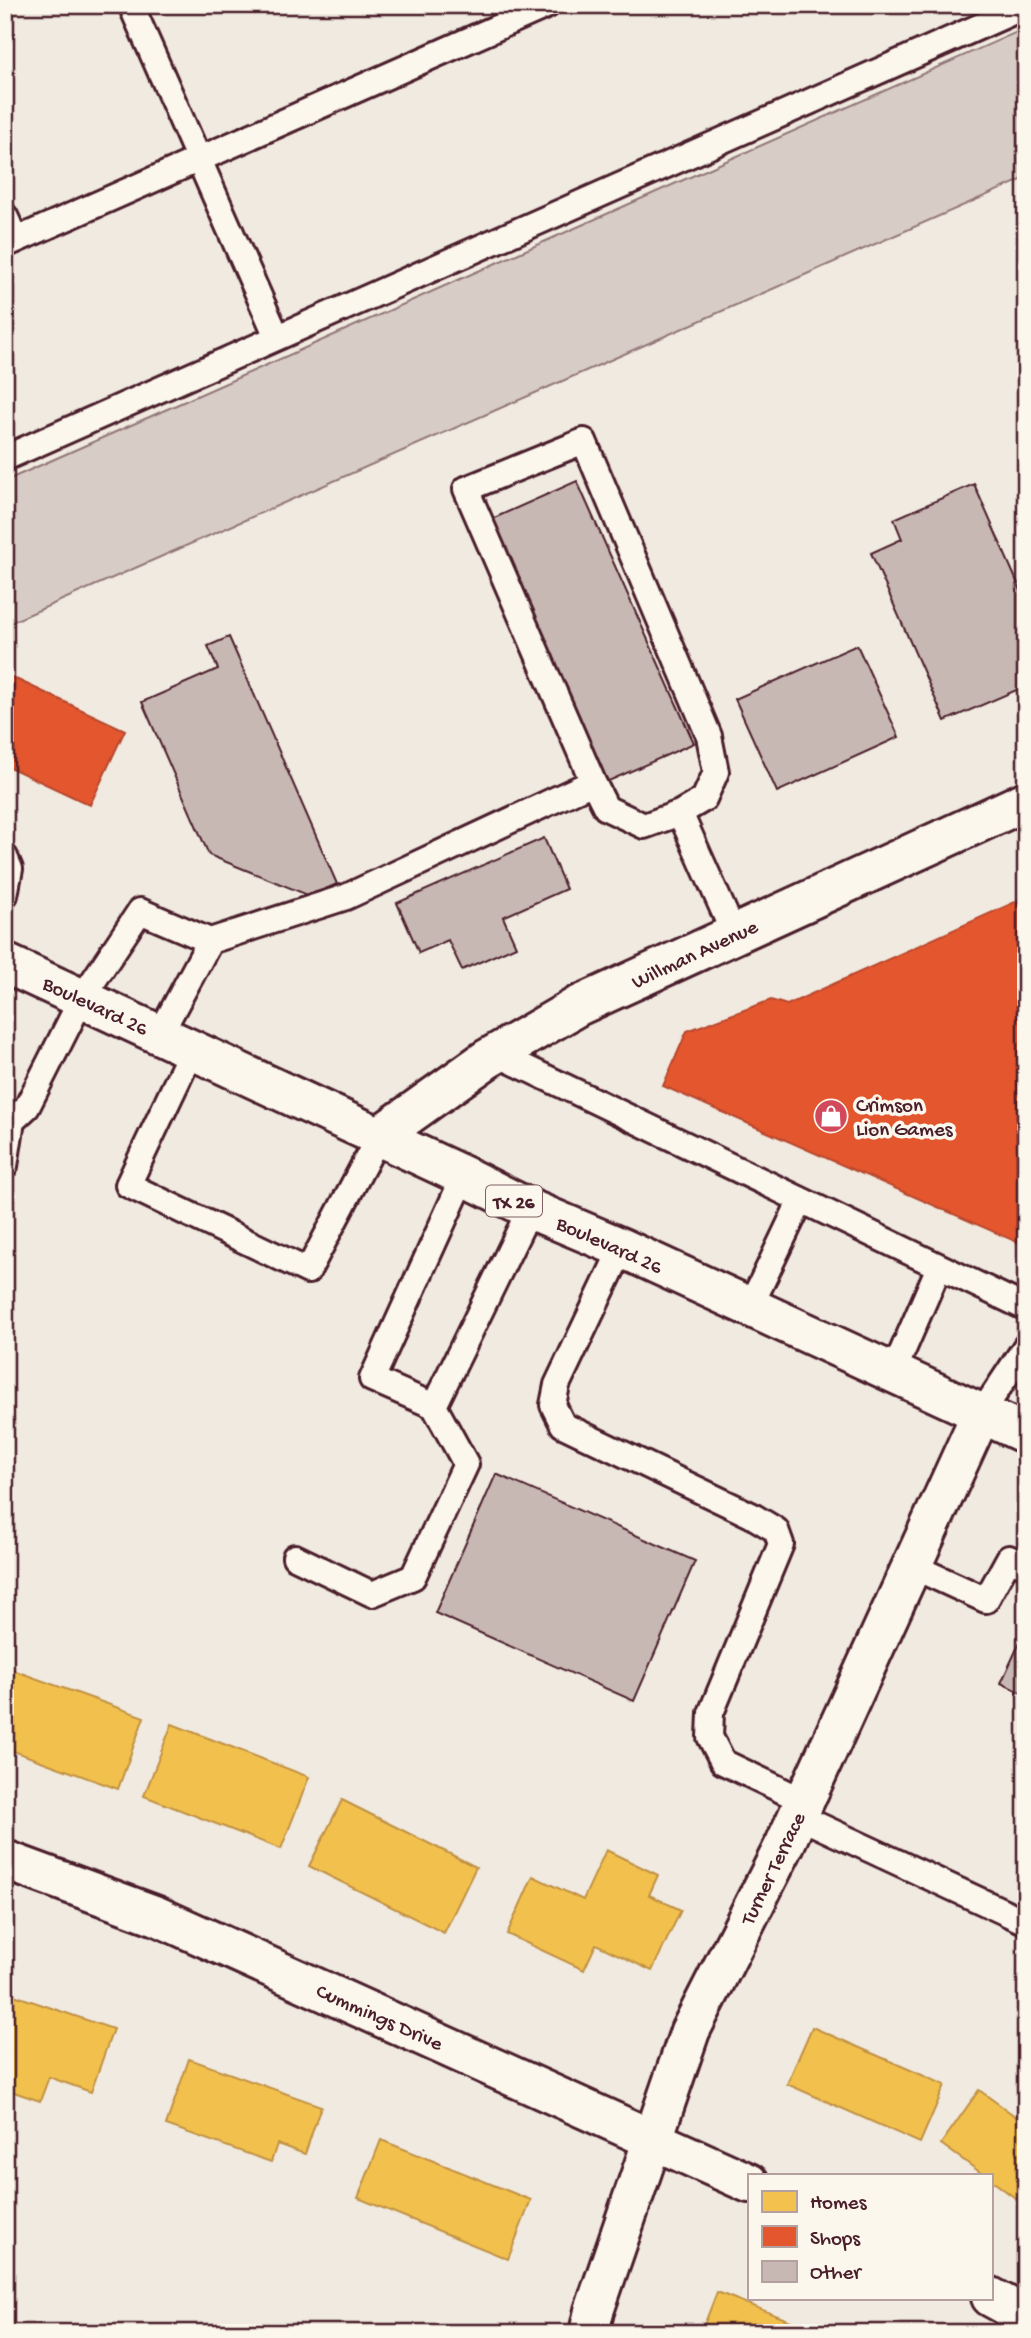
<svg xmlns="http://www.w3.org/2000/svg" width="1031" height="2338" viewBox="0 0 1031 2338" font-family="'Gochi Hand',sans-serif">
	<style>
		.green { fill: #d8ccc6; stroke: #917678; stroke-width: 2 }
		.homes { fill: #f2c14e; stroke: #c09044; stroke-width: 2 }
		.shops { fill: #e4572e; stroke: #b6462d; stroke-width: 2 }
		.building { fill: #c8b8b3; stroke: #4a1f2b; stroke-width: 2 }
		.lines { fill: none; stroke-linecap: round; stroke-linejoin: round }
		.lane-casing { stroke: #4a1f2b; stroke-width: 30 }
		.street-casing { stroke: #4a1f2b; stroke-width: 44 }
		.secondary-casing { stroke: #4a1f2b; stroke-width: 44 }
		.primary-casing { stroke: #4a1f2b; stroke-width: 44 }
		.lane { stroke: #fbf7ec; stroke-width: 24 }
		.street { stroke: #fbf7ec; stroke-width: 38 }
		.secondary { stroke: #fbf7ec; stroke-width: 38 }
		.primary { stroke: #fbf7ec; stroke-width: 38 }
		.labels { text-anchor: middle; stroke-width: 7; stroke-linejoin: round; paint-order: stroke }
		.shield { fill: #fbf7ec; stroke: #7f6065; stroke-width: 2 }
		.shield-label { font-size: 19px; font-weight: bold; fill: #4a1f2b }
		.street-label { font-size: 21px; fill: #4a1f2b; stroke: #fbf7ec }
		.poi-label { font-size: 21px; fill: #4a1f2b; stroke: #fbf7ec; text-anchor: start }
	</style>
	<rect width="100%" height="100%" fill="#f0eae0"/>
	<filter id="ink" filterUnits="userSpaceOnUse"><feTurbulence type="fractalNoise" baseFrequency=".0143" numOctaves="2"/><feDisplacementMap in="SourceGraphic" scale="14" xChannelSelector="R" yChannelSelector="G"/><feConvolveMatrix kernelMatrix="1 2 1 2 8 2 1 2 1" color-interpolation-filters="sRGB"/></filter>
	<g filter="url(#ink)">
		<path class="green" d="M 1026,28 L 1026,178 L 5,625 L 5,481 Z"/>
		<path class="homes" d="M 7,1668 L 144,1717 L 118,1789 L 5,1748 L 5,1674 Z
			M 172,1724 L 309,1777 L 281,1849 L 144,1796 Z
			M 342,1800 L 476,1867 L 444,1933 L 309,1866 Z
			M 606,1850 L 658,1875 L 649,1895 L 681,1910 L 652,1971 L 596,1944 L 584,1970 L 507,1934 L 533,1876 L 583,1900 Z
			M 5,1992 L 113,2029 L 91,2092 L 49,2077 L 40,2101 L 5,2089 L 5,2070 L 11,2052 L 5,2050 Z
			M 812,2027 L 945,2085 L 920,2143 L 787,2084 Z
			M 189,2059 L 321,2106 L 305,2154 L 277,2144 L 271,2162 L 166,2125 Z
			M 979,2090 L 1026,2124 L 1026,2206 L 991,2180 L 991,2175 L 984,2175 L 941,2144 Z
			M 381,2140 L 531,2200 L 508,2259 L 358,2198 Z
			M 717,2292 L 821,2333 L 701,2333 Z"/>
		<path class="shops" d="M 5,674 L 125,730 L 90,805 L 5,765 Z
			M 1026,897 L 1026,1246 L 663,1086 L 687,1031 L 771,1000 L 787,1005 Z"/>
		<path class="building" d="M 577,481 L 694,743 L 602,784 L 485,522 Z
			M 974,484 L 1026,602 L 1026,686 L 945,721 L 871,553 L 902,539 L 894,519 Z
			M 229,637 L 337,884 L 310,896 L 209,855 L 142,702 L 218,669 L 208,646 Z
			M 857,645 L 899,737 L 777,792 L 735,699 Z
			M 544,838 L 566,889 L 503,917 L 516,946 L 462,970 L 448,940 L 419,953 L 397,903 Z
			M 496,1474 L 695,1561 L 634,1701 L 435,1613 Z
			M 1026,1629 L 1026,1695 L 1001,1683 Z"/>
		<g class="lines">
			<g class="lane-casing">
				<path id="lane" d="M 131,5 L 277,337
					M 5,216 L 16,240
					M 5,245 L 548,5
					M 5,458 L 1026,6
					M 593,782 L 466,489 L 584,441 L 709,736 L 716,772 L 704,799 L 680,813
					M 5,857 L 10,869 L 5,895
					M 160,1034 L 210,941 L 346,897 L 593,782 L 606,808 L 644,826 L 680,813 L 734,934
					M 192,1050 L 128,1185 L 308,1271 L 379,1136
					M 497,1054 L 1026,1308
					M 5,1122 L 12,1121 L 27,1107 L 82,998 L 140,911 L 210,941
					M 5,1166 L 12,1121
					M 464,1176 L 372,1379 L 434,1406 L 530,1209
					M 622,1248 L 557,1385 L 553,1405 L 563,1425 L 751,1515 L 776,1530 L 781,1544 L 711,1713 L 710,1737 L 723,1762 L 804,1801
					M 750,1307 L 801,1200
					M 893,1373 L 939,1267
					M 981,1414 L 1026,1346
					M 295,1557 L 372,1594 L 413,1577 L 466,1464 L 434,1406
					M 912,1566 L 986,1600 L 1009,1558 L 1026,1566
					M 798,1816 L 1026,1922"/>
			</g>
			<g class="street-casing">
				<path id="street" d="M 379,1136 L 487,1059 L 578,1006 L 1026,801
					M 589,2333 L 594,2311 L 690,2031 L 785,1844 L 981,1414"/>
			</g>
			<g class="secondary-casing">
				<path id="secondary" d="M 5,1860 L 157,1916 L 749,2183
					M 991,2297 L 1026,2316"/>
			</g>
			<g class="primary-casing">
				<path id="primary" d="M 5,963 L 464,1176 L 530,1209 L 622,1248 L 1026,1434"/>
			</g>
			<use href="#lane" class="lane"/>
			<use href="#street" class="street"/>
			<use href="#secondary" class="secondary"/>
			<use href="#primary" class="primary"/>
		</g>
	</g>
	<defs>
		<g id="shop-disc" transform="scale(1.75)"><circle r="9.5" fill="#d1495b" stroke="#fbf7ec"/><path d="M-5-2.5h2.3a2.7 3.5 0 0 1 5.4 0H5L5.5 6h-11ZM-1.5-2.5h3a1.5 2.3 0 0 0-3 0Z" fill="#fff"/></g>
	</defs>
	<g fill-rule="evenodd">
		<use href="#shop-disc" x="831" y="1116"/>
	</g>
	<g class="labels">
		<rect class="shield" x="486" y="1185.5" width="56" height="31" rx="5"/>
		<g class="shield-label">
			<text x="514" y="1208">TX 26</text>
		</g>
		<g class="street-label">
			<text transform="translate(694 953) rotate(-25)" y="7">Willman Avenue</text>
			<text transform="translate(96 1005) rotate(25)" y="7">Boulevard 26</text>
			<text transform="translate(610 1244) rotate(24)" y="7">Boulevard 26</text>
			<text transform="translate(772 1868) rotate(-64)" y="7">Turner Terrace</text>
			<text transform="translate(380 2016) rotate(24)" y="7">Cummings Drive</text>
		</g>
		<g class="poi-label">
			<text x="856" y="1111">Crimson<tspan x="856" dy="24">Lion Games</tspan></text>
		</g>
	</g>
	<rect width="1031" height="2338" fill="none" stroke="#fbf7ec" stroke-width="28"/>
	<rect x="14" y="14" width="1003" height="2310" fill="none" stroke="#4a1f2b" stroke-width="2.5" filter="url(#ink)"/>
	<rect x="748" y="2174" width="245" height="126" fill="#fbf7ec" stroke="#b4a19f" stroke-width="2"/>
	<rect x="762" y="2191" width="35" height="21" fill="#f2c14e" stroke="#b4a19f" stroke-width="2"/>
	<text x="810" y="2208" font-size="21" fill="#4a1f2b">Homes</text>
	<rect x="762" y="2226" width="35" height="21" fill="#e4572e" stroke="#b4a19f" stroke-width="2"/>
	<text x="810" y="2244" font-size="21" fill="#4a1f2b">Shops</text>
	<rect x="762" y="2261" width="35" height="21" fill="#c8b8b3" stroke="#b4a19f" stroke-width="2"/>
	<text x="810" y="2278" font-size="21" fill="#4a1f2b">Other</text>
</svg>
